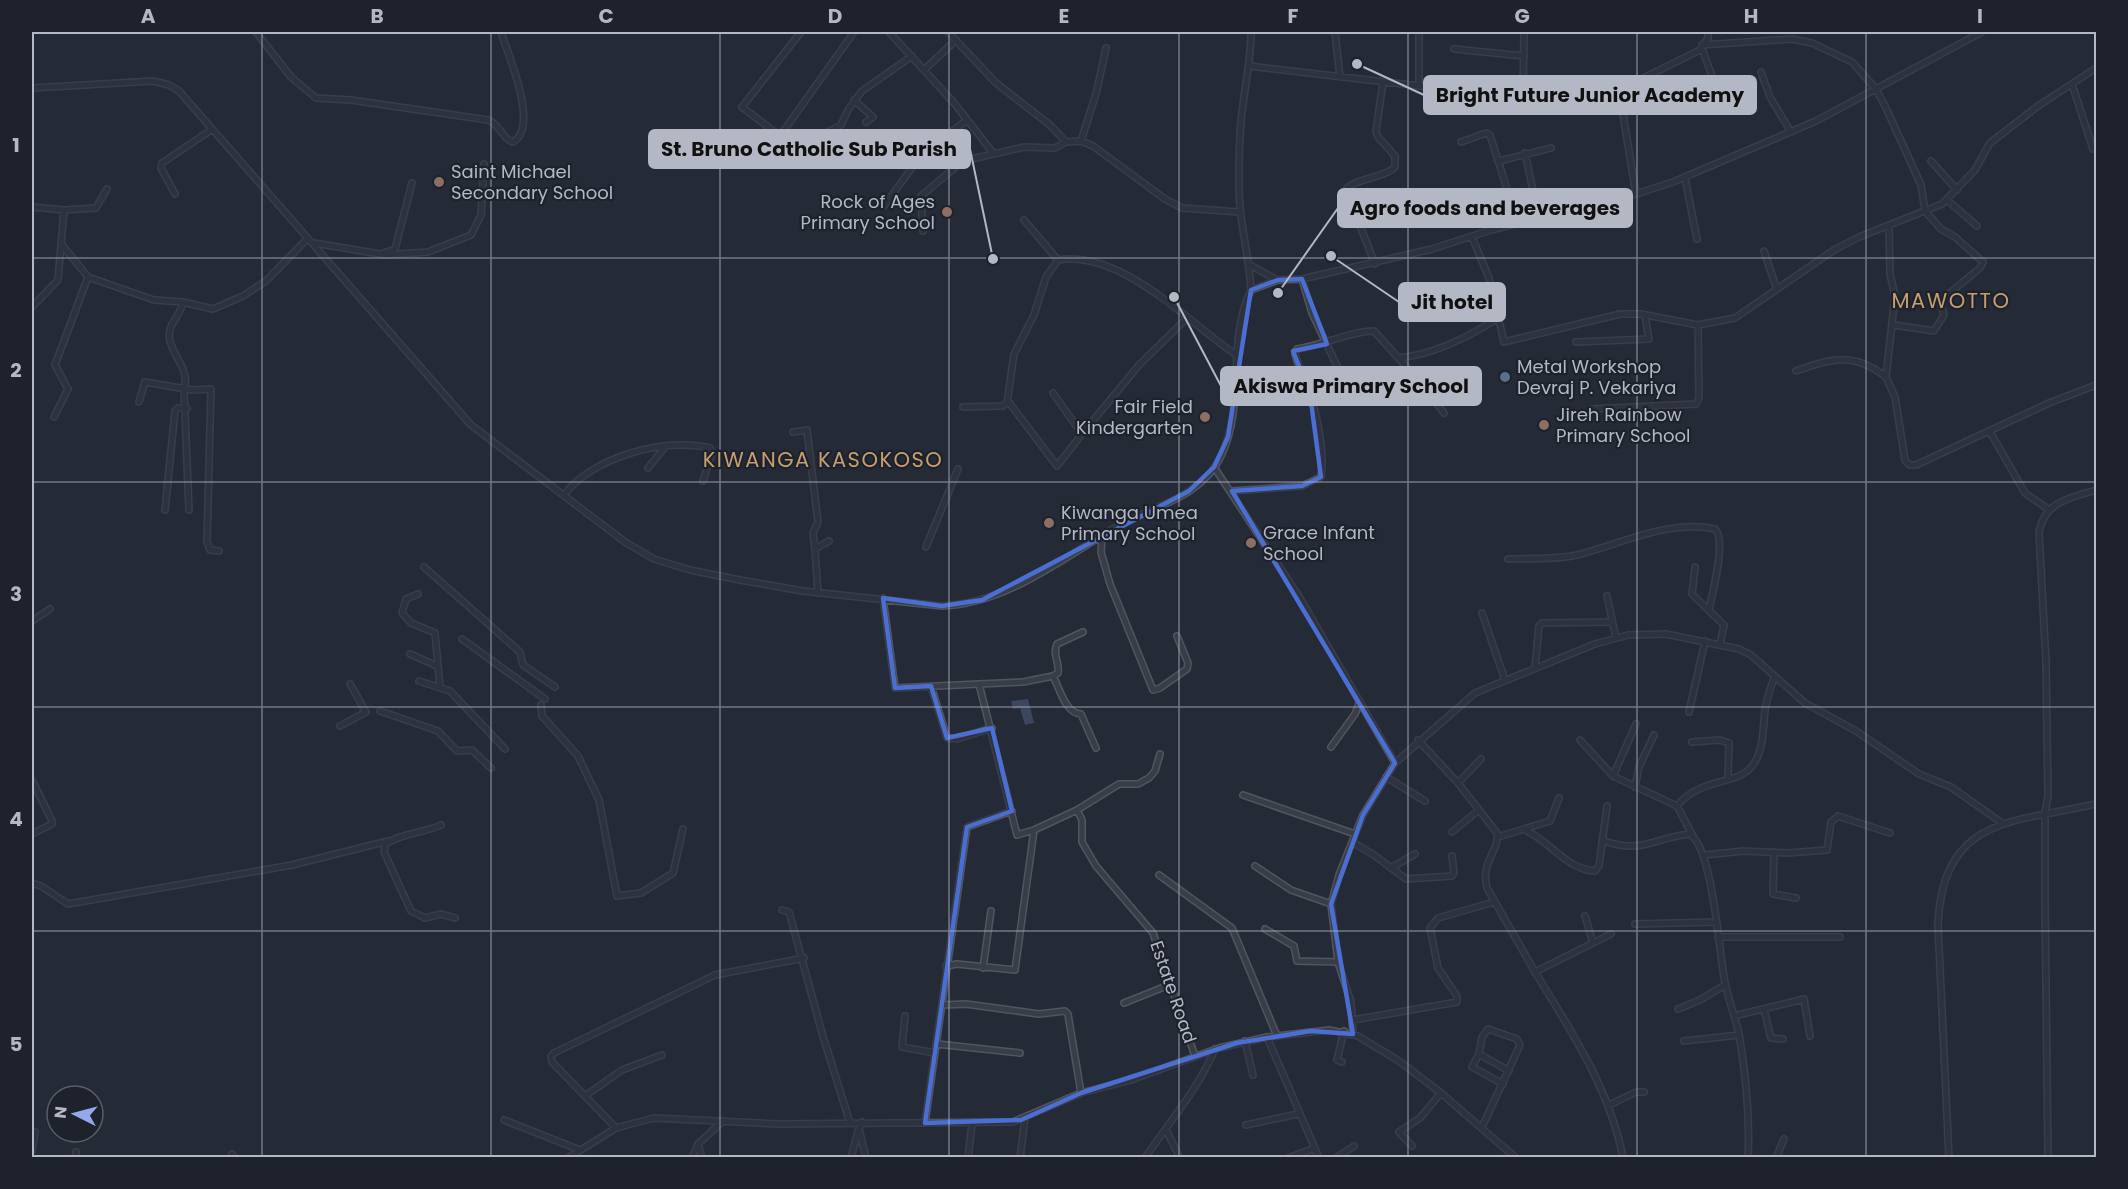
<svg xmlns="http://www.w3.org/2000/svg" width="2128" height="1189" viewBox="0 0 2128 1189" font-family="Poppins,sans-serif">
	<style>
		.water { fill: #3d465f }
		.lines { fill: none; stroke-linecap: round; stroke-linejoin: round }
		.minor-casing { stroke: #505560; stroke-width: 8 }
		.minor { stroke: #383d48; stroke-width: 5 }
		.marked { fill: none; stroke: #4a6ed2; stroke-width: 4.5; stroke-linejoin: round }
		.grid { fill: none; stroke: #b3b8c4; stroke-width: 1.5; stroke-opacity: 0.55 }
		.education-dot { fill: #8d6e63; stroke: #1d222d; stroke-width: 2 }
		.service-dot { fill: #5c6f8a; stroke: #1d222d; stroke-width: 2 }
		.labels { text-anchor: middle; stroke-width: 4.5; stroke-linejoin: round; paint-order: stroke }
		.poi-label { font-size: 18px; fill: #b3b8c4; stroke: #1d222d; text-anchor: start }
		.street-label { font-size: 18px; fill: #b3b8c4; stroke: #1d222d }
		.quarter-label { font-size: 21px; letter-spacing: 1.5px; fill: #c69f6d; stroke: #1d222d }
		.leader { fill: none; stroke: #b3b8c4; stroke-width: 2 }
		.callout-dot { fill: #b3b8c4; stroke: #1d222d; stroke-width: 2 }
		.callout { fill: #b3b8c4; stroke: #b3b8c4; stroke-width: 2 }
		.callout-label { font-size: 20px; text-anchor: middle; font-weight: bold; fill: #111 }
		.neatline { fill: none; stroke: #b3b8c4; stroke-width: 2 }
		.grid-label { font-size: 20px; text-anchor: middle; font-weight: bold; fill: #b3b8c4 }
	</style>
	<rect width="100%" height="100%" fill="#252a37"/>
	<path class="water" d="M 1028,699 L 1034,723 L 1025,725 L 1020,708 L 1013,709 L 1011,701 Z"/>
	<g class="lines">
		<g class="minor-casing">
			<path id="minor" d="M 256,32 L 291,77 L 316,98 L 351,100 L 488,120 C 500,124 502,139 513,142 C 540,127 508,55 501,32
				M 801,32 L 742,107 L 780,136 L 854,32
				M 889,32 L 955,104 L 993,153
				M 948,32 L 996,83 L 1050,125 L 1066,142 L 1081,141 L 1093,146 L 1165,199 L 1182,208 L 1239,212
				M 1251,32 C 1251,57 1246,80 1243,105 C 1239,130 1239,155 1239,180 C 1238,220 1249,252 1251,290
				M 1335,32 L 1340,77
				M 1702,45 L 1792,39 L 1812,43 L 1852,62 L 1876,89 L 1886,108 L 1921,185 L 1925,211 L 1941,229 L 1955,237 L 1983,262 L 1980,268 L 1940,301 L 1944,315 L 1934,331 L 1894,325
				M 1454,49 L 1524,56
				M 1700,50 L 1703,51 L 1723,107
				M 1249,66 L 1523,98 L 1568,100 L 1619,90
				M 924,70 L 956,40
				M 1761,72 L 1770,97 L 1791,132
				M 1419,84 L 1419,32
				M 2072,84 L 2093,149
				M 32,88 L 153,81 L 169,85 L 179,91 L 471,425 L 625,542 L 654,559 L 690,570 L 740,580 L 803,591 L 942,606 C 1007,604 1064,557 1118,526 C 1154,506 1202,497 1221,456 C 1246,405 1226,341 1251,290 L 1278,280 L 1302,279 L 1432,249 L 1491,230 L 1636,194 L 1673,182 L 1816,121 L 1982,32
				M 1523,98 L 1524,32
				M 854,100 L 873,117 L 866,122
				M 1081,141 L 1096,94 L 1106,48
				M 1461,142 L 1486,133 L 1490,135 L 1518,224
				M 807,153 L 819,137 L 841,125 L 848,110 L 862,91 L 912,56
				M 1525,153 L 1539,219
				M 1499,161 L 1551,148
				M 1931,161 L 1957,190
				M 1685,178 L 1697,239
				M 175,194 L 161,168 L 162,163 L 211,130
				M 1636,194 L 1619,90 L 1700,50 L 1708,38 L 1708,32
				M 1947,200 L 1977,226
				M 884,206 L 922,154 L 967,120
				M 32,207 L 64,210 L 96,208 L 107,189
				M 1024,220 L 1058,260
				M 923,231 L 921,196 L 963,161 L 1024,147 L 1055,148 L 1066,142
				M 1472,237 L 1489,278 L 1504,342 L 1620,314 L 1641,314 L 1698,325 L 1735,318 L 1834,250 L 1859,237 L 1942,204 L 1975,170 L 1990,143 L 2038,106 L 2096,68
				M 314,243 L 380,254 L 395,249 L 412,183
				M 63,246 L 88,277 L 154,300 L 183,302 L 213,309 L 243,296 L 266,281 L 308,238
				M 1764,251 L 1776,287
				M 384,255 L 428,252 L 471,235 L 481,215 L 484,164
				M 1375,264 L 1346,190 C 1351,179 1385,178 1395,167 L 1395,156 L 1378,137 L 1376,131 L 1383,82
				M 1250,265 L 1277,280
				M 1302,279 L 1312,313 L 1348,389
				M 183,302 C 181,316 166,324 170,341 C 174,358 190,370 184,389 L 189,510
				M 32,307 L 58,280 L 64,210
				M 1576,342 L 1649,339 L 1645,316
				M 1399,358 C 1434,354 1469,337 1498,318
				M 1796,371 C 1832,358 1854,352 1886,377 L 1895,296 L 1890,274 L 1889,225
				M 1886,377 L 1895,397 L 1905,460 L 1909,465 L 1916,465 L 2049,403 L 2096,385
				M 1053,393 L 1082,434 L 1139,365 L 1187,318
				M 1008,401 L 1057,466 L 1082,434
				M 139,402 L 145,382 L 192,390 L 211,389 L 207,542 L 210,550 L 219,551
				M 963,407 L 1002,406 L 1007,403 L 1014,354 L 1034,315 L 1046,277 L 1058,260 C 1123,250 1187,322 1238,356
				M 1591,409 L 1696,404 L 1699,398 L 1698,325
				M 54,417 L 68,389 L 55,365 L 88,277
				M 793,432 L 807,430 L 818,522 L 813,533 L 815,549
				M 1990,432 L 2025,493 L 2048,509
				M 1214,467 L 1300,598 L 1395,763
				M 648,468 L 665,447
				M 1232,491 L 1302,486 L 1321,477 C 1325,451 1317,414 1308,389 C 1304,377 1298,366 1295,354 L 1297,349 C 1320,346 1355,330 1374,331 L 1420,382 L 1444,413
				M 564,495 C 592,457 665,437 710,448 L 712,453 L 703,481
				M 165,510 L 175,411 L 178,408 L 187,408
				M 1102,537 L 1101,552 L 1110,584 L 1153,690 L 1160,688 L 1187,669 L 1188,663 L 1177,636
				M 926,547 L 958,469
				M 1508,559 C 1530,558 1555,560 1577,555 C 1621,544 1669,519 1715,529 C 1727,540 1712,594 1709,610
				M 424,567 L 520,652 L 523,665 L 555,687
				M 1695,567 L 1692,594 L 1724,625 L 1720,644
				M 818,593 L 815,549 L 829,541
				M 418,594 L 406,599 L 402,613 L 411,623 L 435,633 L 440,687
				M 1607,596 L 1616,638
				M 883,598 L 895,688 L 979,684 L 1017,835 L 1034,830 L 1015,970 L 957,964 L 946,966
				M 1482,613 L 1505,680
				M 32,621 L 50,609
				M 462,639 L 545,699
				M 410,654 L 437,666
				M 1535,668 L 1539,626 L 1542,623 L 1611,622
				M 1053,676 L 1058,673 C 1060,663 1052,654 1057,644 L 1083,632
				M 419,681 L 450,691 L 505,749
				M 979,684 L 1023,682 L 1053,676 C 1060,689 1065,713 1081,714 L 1096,748
				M 931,686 L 947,738 L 957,739 L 992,728
				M 541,705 L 542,716 L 578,756 L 599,800 L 617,896 L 641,893 L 673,873 L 683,829
				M 380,711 L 438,731 L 457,751 L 472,750 L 491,768
				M 1689,712 L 1705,641
				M 340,726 L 366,712 L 350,684
				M 1418,740 L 1458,783 L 1497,833 C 1500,851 1480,861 1487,888 L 1535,972 L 1611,934
				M 1580,740 L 1613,776 L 1677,806 C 1701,776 1737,787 1753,765 C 1764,750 1763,727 1765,710 C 1767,699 1770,689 1774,678
				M 1692,742 L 1720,740 L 1729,743 L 1728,779
				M 1331,747 L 1355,714 L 1360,701
				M 1613,776 L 1636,724
				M 1386,777 L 1425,801
				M 32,780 L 52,821 L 52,824 L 32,834
				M 1458,783 L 1481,759
				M 1635,787 L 1639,767 L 1654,735
				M 1243,795 L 1355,834
				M 1677,806 L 1693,836
				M 1077,810 L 1082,820 L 1082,842 L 1096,866 L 1153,933 L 1195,1056
				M 441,825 C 426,832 394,835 385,845 L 384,852 L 411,911 L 425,918 L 441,914 L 455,918
				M 1034,830 L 1077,810 L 1119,784 L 1138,784 L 1149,778 L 1155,771 L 1160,754
				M 1525,830 C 1550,841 1567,870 1595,871 L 1599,866 L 1607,806
				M 1452,832 L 1479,810
				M 1498,837 L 1550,821 L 1559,798
				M 1602,840 C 1640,855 1654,838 1689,834 C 1712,844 1719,950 1724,977 C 1727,997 1735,1015 1739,1034 C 1746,1075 1750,1117 1748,1158
				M 1352,842 L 1374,855 L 1406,879 L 1452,876 L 1454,873 L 1452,856
				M 1774,852 L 1773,894 L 1796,898
				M 1704,855 L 1744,851 L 1788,853 L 1827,850 L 1831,822 L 1838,816 L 1890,833
				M 1255,866 L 1291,890 L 1331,904
				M 1391,868 L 1415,854
				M 1159,875 L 1232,928 L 1277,1036
				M 32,883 L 41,886 L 68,904 L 292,865 L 388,841
				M 782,910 L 789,912 L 822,1033 L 850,1123
				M 1585,916 L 1593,943
				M 1635,924 L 1716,922
				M 1265,929 L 1294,946 L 1297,961 L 1338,962
				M 1718,937 L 1840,937
				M 983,968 L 991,911
				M 1535,972 C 1571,1031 1610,1089 1623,1158
				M 1124,1003 L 1169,985
				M 942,1005 L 966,1004 L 1039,1014 L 1065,1011 L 1068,1014 L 1081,1093
				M 1678,1009 L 1700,1000 L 1725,985
				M 1764,1009 L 1771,1038 L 1783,1039
				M 905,1016 L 902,1047 L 935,1053
				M 1734,1016 L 1804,999 L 1810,1036
				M 1353,1020 L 1457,1002 L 1457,996 L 1438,968 L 1430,928 L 1438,918 L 1494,902
				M 1353,1034 L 1351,1002 L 1338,962 L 1331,904 L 1339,875 L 1363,815 L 1395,763 L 1475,693 L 1595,644 L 1628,635 L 1666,634 L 1739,649 L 1751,655 L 1805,703 L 1856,731 L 1919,774 L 1951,787 L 2002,823
				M 1267,1037 L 1319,1158
				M 1245,1041 L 1253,1075
				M 1684,1041 L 1739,1035
				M 937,1044 L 1020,1053
				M 1479,1054 L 1482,1037 L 1488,1029 L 1517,1039 L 1520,1045 L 1482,1127
				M 1342,1062 L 1337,1060 L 1344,1031
				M 1503,1084 L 1472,1067 L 1479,1054 L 1509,1071
				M 585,1096 L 622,1070 L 662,1055
				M 1609,1105 L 1636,1092 L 1644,1092
				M 504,1120 L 580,1150
				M 862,1122 L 859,1129 L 866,1158
				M 925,1123 L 967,827 L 1012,811
				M 1246,1125 L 1298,1114
				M 616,1128 L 552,1062 L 551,1056 L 554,1053 L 715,975 L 804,958
				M 1166,1130 L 1180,1158
				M 698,1144 L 702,1158
				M 1412,1146 L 1399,1132 L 1420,1118 L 1441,1093
				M 32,1150 L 35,1132
				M 232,1154 L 235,1158
				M 75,1158 L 76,1152
				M 568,1158 L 616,1128 L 654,1118 L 778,1124 L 1013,1122 L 1081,1093 L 1131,1080 L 1219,1048 L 1267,1037 L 1329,1030 L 1358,1036 L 1399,1061 L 1441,1093 L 1516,1158
				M 692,1158 L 698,1144 L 723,1121
				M 851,1158 L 858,1131
				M 968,1158 L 972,1124
				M 1020,1158 L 1025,1118
				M 1145,1158 C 1170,1121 1198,1089 1215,1049
				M 1288,1158 L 1315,1148
				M 1336,1158 L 1354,1146
				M 1776,1158 L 1784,1139
				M 1949,1158 L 1938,926 C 1942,816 2013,823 2096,804
				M 2048,1158 L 2045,899 L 2045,812 L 2048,796 L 2046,662 L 2039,532 C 2045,501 2070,498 2096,490"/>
		</g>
		<use href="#minor" class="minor"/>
	</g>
	<path d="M0 0H2128V1189H0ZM 1302,279 L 1327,344 L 1293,351 L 1310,394 L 1321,477 L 1302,486 L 1232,491 L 1395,763 L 1363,815 L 1331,904 L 1353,1034 L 1311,1031 L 1237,1043 L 1081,1093 L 1021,1120 L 925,1123 L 967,827 L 1012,811 L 992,728 L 947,738 L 931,686 L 895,688 L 883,598 L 942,606 L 982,600 L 1189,491 L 1214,467 L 1228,437 L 1251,290 L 1278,280 Z" fill="#252a37" fill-opacity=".55" fill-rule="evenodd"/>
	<path class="marked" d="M 1302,279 L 1327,344 L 1293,351 L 1310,394 L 1321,477 L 1302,486 L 1232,491 L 1395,763 L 1363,815 L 1331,904 L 1353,1034 L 1311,1031 L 1237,1043 L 1081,1093 L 1021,1120 L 925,1123 L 967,827 L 1012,811 L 992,728 L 947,738 L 931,686 L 895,688 L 883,598 L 942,606 L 982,600 L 1189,491 L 1214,467 L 1228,437 L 1251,290 L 1278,280 Z"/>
	<path class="grid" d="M 262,32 L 262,1158M 491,32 L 491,1158M 720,32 L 720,1158M 949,32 L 949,1158M 1179,32 L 1179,1158M 1408,32 L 1408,1158M 1637,32 L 1637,1158M 1866,32 L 1866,1158M 32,258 L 2096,258M 32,482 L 2096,482M 32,707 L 2096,707M 32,931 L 2096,931"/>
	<g class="education-dot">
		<circle cx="439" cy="182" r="6"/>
		<circle cx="947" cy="212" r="6"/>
		<circle cx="1205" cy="417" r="6"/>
		<circle cx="1544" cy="425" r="6"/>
		<circle cx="1049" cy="523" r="6"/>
		<circle cx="1251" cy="543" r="6"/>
	</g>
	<circle class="service-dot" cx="1505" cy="377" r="6"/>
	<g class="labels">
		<g class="poi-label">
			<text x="451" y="178">Saint Michael<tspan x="451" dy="21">Secondary School</tspan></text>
			<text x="935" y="208" text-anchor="end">Rock of Ages<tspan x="935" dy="21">Primary School</tspan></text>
			<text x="1517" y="373">Metal Workshop<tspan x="1517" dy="21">Devraj P. Vekariya</tspan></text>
			<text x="1193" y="413" text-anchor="end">Fair Field<tspan x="1193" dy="21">Kindergarten</tspan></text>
			<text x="1556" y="421">Jireh Rainbow<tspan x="1556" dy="21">Primary School</tspan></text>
			<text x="1061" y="519">Kiwanga Umea<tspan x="1061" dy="21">Primary School</tspan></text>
			<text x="1263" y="539">Grace Infant<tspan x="1263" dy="21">School</tspan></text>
		</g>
		<g class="street-label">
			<text transform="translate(1173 992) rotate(71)" y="6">Estate Road</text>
		</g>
		<g class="quarter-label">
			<text x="1951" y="308">MAWOTTO</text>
			<text x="823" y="467">KIWANGA KASOKOSO</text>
		</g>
	</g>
	<path class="leader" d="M1357 64L1424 95M993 259L970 149M1278 293L1338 208M1331 256L1399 302M1174 297L1221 386"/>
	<g class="callout-dot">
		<circle cx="1357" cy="64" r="6"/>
		<circle cx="993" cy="259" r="6"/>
		<circle cx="1278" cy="293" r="6"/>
		<circle cx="1331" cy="256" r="6"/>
		<circle cx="1174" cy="297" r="6"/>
	</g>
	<g class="callout">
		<rect x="1424" y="76" width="332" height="38" rx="6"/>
		<rect x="649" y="130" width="321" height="38" rx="6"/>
		<rect x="1338" y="189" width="294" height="38" rx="6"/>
		<rect x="1399" y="283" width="106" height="38" rx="6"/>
		<rect x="1221" y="367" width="260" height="38" rx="6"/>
	</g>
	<g class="callout-label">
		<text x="1590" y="102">Bright Future Junior Academy</text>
		<text x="809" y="156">St. Bruno Catholic Sub Parish</text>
		<text x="1485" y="215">Agro foods and beverages</text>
		<text x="1452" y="309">Jit hotel</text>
		<text x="1351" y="393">Akiswa Primary School</text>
	</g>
	<rect width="2128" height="1189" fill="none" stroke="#1d222d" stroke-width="66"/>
	<g transform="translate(75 1114) rotate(276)"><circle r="28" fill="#1d222d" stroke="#595e69" stroke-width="1.5"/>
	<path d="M0-4.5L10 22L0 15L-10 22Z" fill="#93a9ea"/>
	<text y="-9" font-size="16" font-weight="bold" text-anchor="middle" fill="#b3b8c4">N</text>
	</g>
	<rect x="33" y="33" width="2062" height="1123" class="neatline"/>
	<g class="grid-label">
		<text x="148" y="23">A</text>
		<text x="377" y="23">B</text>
		<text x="606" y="23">C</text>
		<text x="835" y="23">D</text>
		<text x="1064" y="23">E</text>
		<text x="1293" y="23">F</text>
		<text x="1522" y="23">G</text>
		<text x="1751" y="23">H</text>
		<text x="1980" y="23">I</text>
		<text x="16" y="152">1</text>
		<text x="16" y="377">2</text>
		<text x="16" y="601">3</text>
		<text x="16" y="826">4</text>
		<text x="16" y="1051">5</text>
	</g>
</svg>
